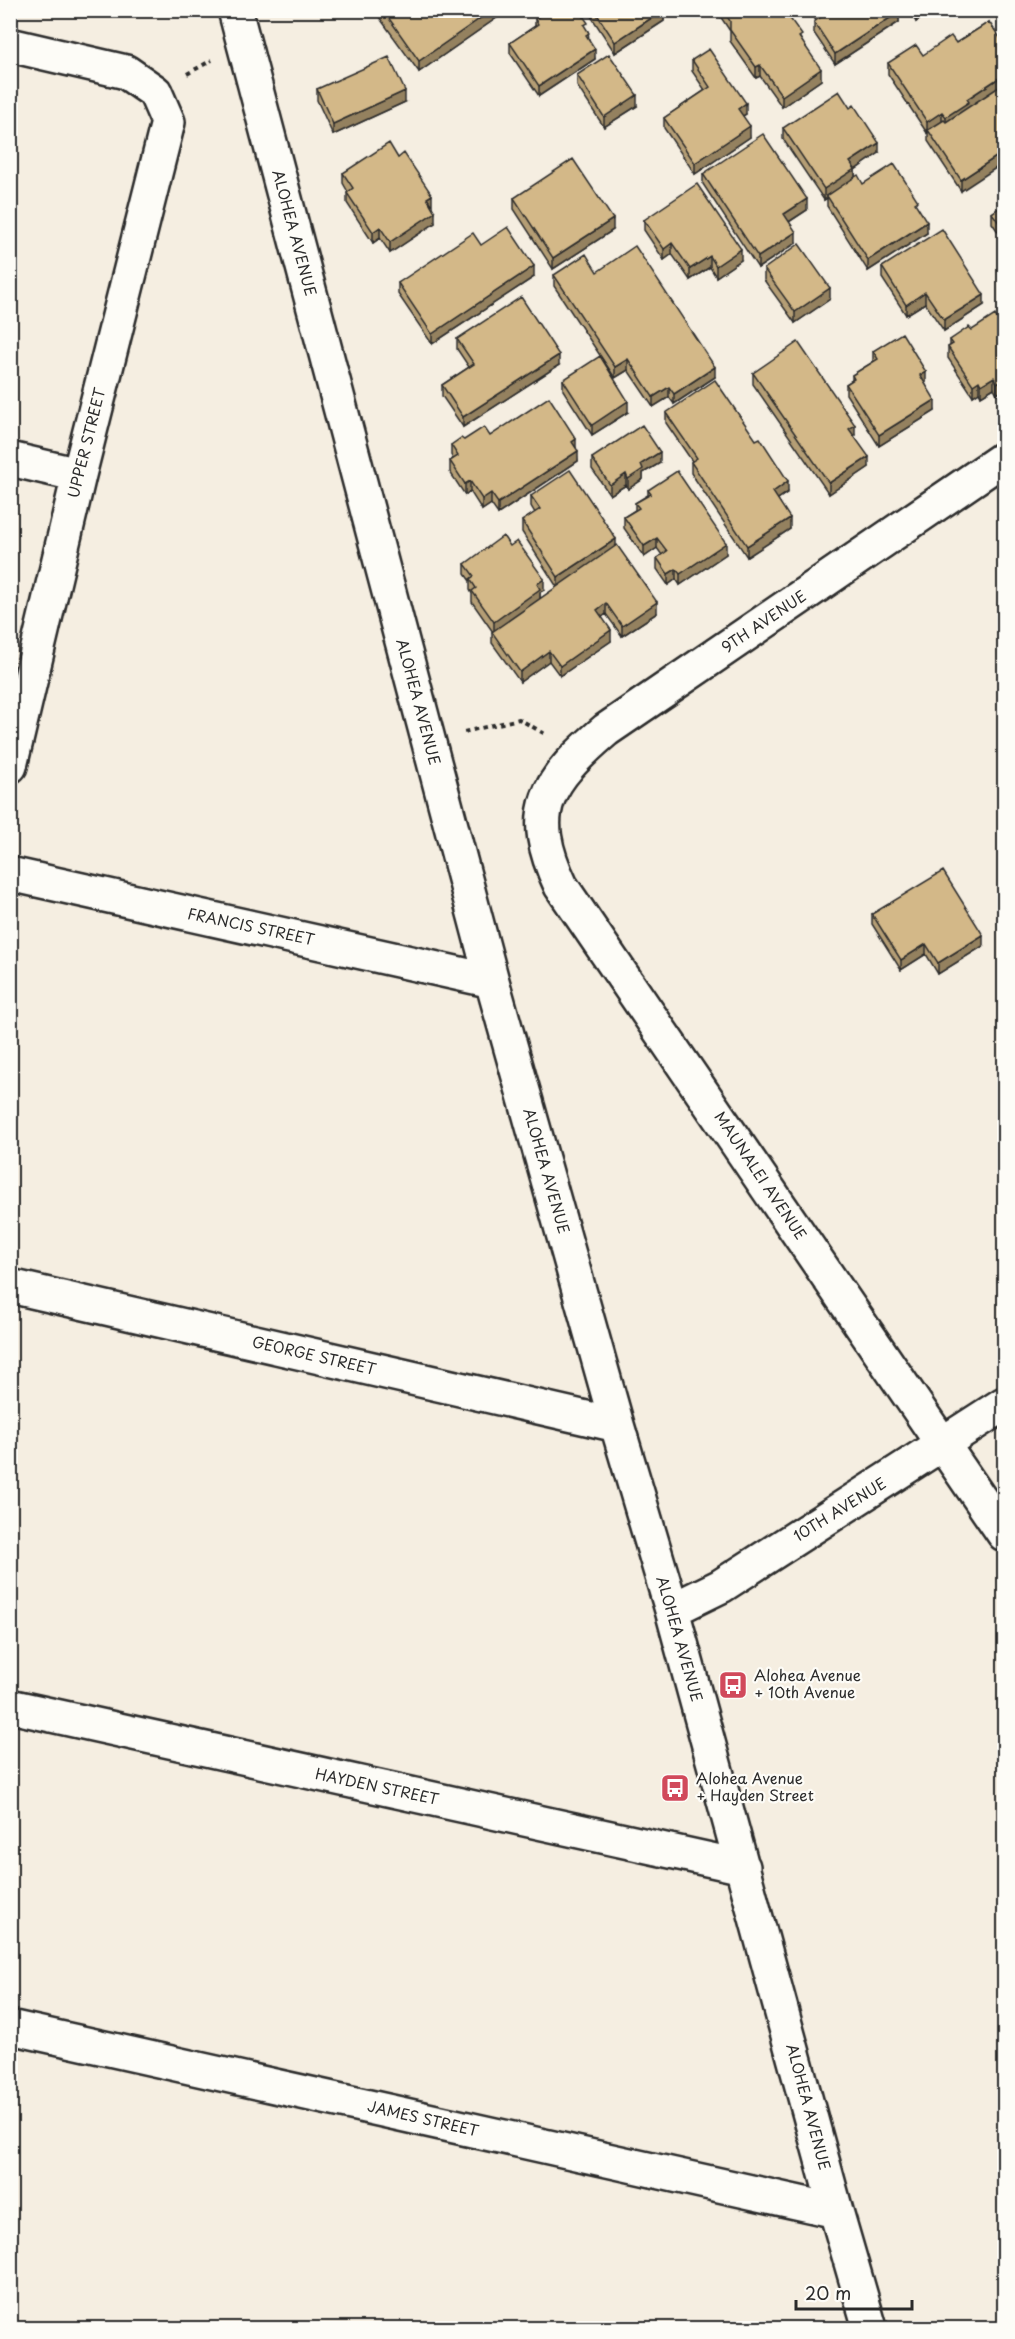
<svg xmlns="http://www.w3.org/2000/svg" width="1015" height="2339" viewBox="0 0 1015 2339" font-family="'Playpen Sans',sans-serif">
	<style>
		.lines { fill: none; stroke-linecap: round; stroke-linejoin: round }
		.minor-casing { stroke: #2b2b2b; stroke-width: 38 }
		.path { stroke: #2b2b2b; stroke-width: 4; stroke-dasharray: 4.5 4.5; stroke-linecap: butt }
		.minor { stroke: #fdfcf7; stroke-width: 33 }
		.wall { fill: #b59e75; stroke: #2b2b2b; stroke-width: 1.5 }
		.shaded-wall { fill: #94815f; stroke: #2b2b2b; stroke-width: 1.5 }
		.building { fill: #d3b888; stroke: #2b2b2b; stroke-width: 1.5 }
		.labels { text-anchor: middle; stroke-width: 4.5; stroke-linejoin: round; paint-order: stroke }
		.street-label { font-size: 15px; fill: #2b2b2b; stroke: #fdfcf7 }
		.poi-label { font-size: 15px; fill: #2b2b2b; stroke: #fdfcf7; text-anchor: start }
	</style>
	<rect width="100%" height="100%" fill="#f5eee1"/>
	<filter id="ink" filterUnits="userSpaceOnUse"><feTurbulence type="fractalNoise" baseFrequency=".0167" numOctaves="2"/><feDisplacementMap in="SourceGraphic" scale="12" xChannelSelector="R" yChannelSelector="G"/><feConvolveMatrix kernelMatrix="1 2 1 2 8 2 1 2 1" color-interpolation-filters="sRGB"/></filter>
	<g filter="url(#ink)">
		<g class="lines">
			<g class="minor-casing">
				<path id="minor" d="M 235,10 L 492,981 L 617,1425 L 672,1610 L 836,2211 L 870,2328
					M 10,45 L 126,72 L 155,92 L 168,122 L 79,475 L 10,766
					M 1004,458 L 606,730 C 547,781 525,810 561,886 L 1004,1534
					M 10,459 L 79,475
					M 10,874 L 492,981
					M 10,1286 L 617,1425
					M 672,1610 L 721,1586 L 1004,1404
					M 10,1706 L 743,1867
					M 10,2027 L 836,2211"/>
			</g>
			<path class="path" d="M 187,74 L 212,60
				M 464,732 L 519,719 L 547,735"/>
			<use href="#minor" class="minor"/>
		</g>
		<path class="wall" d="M 379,10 L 508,10 L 419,72 L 379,17 Z
			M 587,10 L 664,10 L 664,21 L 615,53 Z
			M 716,10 L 784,10 L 802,41 L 821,80 L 782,107 L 760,76 L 756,78 L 730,41 L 730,31 Z
			M 810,10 L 898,10 L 899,22 L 835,64 L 814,33 L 814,22 L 816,21 Z
			M 908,10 L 934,10 L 916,22 Z
			M 535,19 L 588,31 L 589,40 L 595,59 L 539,96 L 510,53 L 510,43 L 535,26 Z
			M 989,22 L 961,191 L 928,141 L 928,132 L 927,133 L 888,74 L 888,63 L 923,55 L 956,43 Z
			M 692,60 L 746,114 L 743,116 L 750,137 L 695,174 L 664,128 L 664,118 L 705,90 L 692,71 Z
			M 577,75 L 637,106 L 604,127 L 577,86 Z
			M 317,89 L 405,102 L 333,135 L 317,100 Z
			M 783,128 L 879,153 L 855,170 L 855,177 L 863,184 L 918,208 L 927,233 L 868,271 L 827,206 L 827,198 L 824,200 L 783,139 Z
			M 343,173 L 431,206 L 435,223 L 390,253 L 380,238 L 373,243 L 347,203 L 347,193 L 348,192 L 343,183 Z
			M 703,174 L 807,210 L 789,222 L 796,243 L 758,268 L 703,184 Z
			M 514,198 L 613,230 L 553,269 L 514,209 Z
			M 1005,204 L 1005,242 L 992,223 L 992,213 Z
			M 644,220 L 741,260 L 716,277 L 710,267 L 690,280 L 672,254 L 664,260 L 644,230 Z
			M 481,245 L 534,277 L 432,344 L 398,294 L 398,283 Z
			M 882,267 L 984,305 L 944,331 L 925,303 L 906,315 L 882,278 Z
			M 764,269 L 830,299 L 795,323 L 764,280 Z
			M 597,272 L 715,377 L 674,404 L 669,397 L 653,407 L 628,370 L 615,378 L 554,286 L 554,275 Z
			M 972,330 L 1005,330 L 1005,389 L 997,394 L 994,388 L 981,396 L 979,392 L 973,396 L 948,358 L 948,347 L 950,346 L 950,340 Z
			M 457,339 L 559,365 L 463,427 L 442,396 L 442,385 L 469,367 L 457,349 Z
			M 873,351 L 926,382 L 925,383 L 935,411 L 879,446 L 846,394 L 846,384 L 852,380 L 852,375 L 873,362 Z
			M 753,373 L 855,435 L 854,436 L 869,467 L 829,494 L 753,384 Z
			M 563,380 L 628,412 L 592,435 L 563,390 Z
			M 666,413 L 788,492 L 778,499 L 790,529 L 747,557 L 691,473 L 691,462 L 692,461 L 666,423 Z
			M 490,436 L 576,448 L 578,461 L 498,514 L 491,504 L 482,510 L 470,491 L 465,495 L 450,472 L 450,461 L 453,459 L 451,455 L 451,445 Z
			M 592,458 L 660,463 L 643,473 L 643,479 L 628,489 L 626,485 L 610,495 L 592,469 Z
			M 648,490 L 726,554 L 680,585 L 676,579 L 668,585 L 657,569 L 657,558 L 662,555 L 657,548 L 644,557 L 624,528 L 624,517 L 635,510 L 635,503 L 648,495 Z
			M 531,496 L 616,546 L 657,613 L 622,636 L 606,614 L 602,617 L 611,641 L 560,676 L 549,661 L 520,682 L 492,643 L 492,632 L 493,632 L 472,602 L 472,594 L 470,590 L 470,581 L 465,574 L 465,564 L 544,590 L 540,592 L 540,599 L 557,587 L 522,532 L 522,521 L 535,513 L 531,506 Z
			M 872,914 L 983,946 L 938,974 L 926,954 L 901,970 L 872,924 Z"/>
		<path class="shaded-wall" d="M 492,10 L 508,10 L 419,72 L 419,61 Z
			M 664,10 L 664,21 L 615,53 L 615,42 Z
			M 917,10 L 934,10 L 916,22 L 916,11 Z
			M 899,12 L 899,22 L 835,64 L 835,54 Z
			M 595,49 L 595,59 L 539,96 L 539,86 Z
			M 760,65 L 760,76 L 756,78 L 756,67 Z
			M 821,69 L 821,80 L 782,107 L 782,96 Z
			M 1005,74 L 1005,85 L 946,128 L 946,117 L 967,99 Z
			M 405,91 L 405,102 L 333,135 L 333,124 Z
			M 637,95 L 637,106 L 604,127 L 604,117 Z
			M 746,103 L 746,114 L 738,119 L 738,109 Z
			M 942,112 L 942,123 L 928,130 L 928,132 L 927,133 L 927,122 Z
			M 750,126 L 750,137 L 695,174 L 695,163 Z
			M 879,143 L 879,153 L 855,170 L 855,179 L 827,196 L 827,198 L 824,200 L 824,189 L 850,162 Z
			M 1005,151 L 1005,162 L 961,191 L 961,180 Z
			M 432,195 L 432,206 L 427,198 Z
			M 807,199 L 807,210 L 784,225 L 784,214 Z
			M 435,212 L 435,223 L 390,253 L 390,242 Z
			M 613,219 L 613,230 L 553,269 L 553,258 Z
			M 927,222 L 927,233 L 868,271 L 868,260 Z
			M 380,227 L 380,238 L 373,243 L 373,232 Z
			M 796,232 L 796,243 L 758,268 L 758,257 Z
			M 672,243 L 672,254 L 664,260 L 664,249 Z
			M 741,249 L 741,260 L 716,277 L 716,266 Z
			M 710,256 L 710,267 L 690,280 L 690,269 Z
			M 534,266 L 534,277 L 432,344 L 432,334 Z
			M 830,288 L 830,299 L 795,323 L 795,312 Z
			M 925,292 L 925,303 L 906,315 L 906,305 Z
			M 984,295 L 984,305 L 944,331 L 944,320 Z
			M 559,355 L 559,365 L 463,427 L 463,417 Z
			M 628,359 L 628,370 L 615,378 L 615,367 Z
			M 715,367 L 715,377 L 674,404 L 674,394 Z
			M 926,372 L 926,382 L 920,386 L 920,375 Z
			M 994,377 L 994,388 L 981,396 L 981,385 Z
			M 1005,378 L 1005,389 L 997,394 L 997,383 Z
			M 979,381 L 979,392 L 973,396 L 973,385 Z
			M 669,387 L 669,397 L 653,407 L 653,397 Z
			M 935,400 L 935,411 L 879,446 L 879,435 Z
			M 628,401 L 628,412 L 592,435 L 592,425 Z
			M 855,425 L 855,435 L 849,440 L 849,429 Z
			M 576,439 L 576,450 L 572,442 Z
			M 578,451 L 578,461 L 498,514 L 498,503 Z
			M 660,452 L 660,463 L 643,473 L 643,479 L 628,489 L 628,479 L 641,464 Z
			M 869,457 L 869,467 L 829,494 L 829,483 Z
			M 626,474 L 626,485 L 610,495 L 610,485 Z
			M 470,481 L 470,491 L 465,495 L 465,484 Z
			M 788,481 L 788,492 L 773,502 L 773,492 Z
			M 491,493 L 491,504 L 482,510 L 482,499 Z
			M 790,518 L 790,529 L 747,557 L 747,546 Z
			M 657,538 L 657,548 L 644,557 L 644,546 Z
			M 616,539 L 616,549 L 558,587 L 558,577 Z
			M 726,543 L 726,554 L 680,585 L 680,574 Z
			M 676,569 L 676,579 L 668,585 L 668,574 Z
			M 544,579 L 544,590 L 540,592 L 540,599 L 494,632 L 494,622 L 537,584 Z
			M 657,602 L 657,613 L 622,636 L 622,626 Z
			M 606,603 L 606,614 L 597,621 L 597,610 Z
			M 611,630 L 611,641 L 560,676 L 560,666 Z
			M 549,651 L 549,661 L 520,682 L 520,672 Z
			M 983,935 L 983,946 L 938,974 L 938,963 Z
			M 926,944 L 926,954 L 901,970 L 901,960 Z"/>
		<path class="building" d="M 383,10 L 492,10 L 419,61 Z
			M 548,10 L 579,10 L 588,23 L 584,25 L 589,33 L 586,35 L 595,49 L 539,86 L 510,43 L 538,24 L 535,19 Z
			M 594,10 L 663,10 L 615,42 Z
			M 723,10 L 784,10 L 802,35 L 799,37 L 821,69 L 782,96 L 760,65 L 756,67 L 730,30 L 730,21 Z
			M 816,10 L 898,10 L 899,12 L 835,54 L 814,22 L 821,17 Z
			M 989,22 L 1005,45 L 1005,74 L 967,99 L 969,102 L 946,117 L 942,112 L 927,122 L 888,63 L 916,45 L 923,55 L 951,36 L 956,43 Z
			M 709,49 L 746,103 L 738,109 L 750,126 L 695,163 L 664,118 L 710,87 L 692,60 Z
			M 609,54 L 637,95 L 604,117 L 577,75 Z
			M 389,57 L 405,91 L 333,124 L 317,89 Z
			M 1005,83 L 1005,151 L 961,180 L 928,130 L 944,120 L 946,122 Z
			M 839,91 L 850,108 L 854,105 L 879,143 L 850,162 L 855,169 L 824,189 L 783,128 Z
			M 763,134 L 807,199 L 784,214 L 796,232 L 758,257 L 703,174 Z
			M 389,143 L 398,158 L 404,153 L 432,195 L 427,198 L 435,212 L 390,242 L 380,227 L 373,232 L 347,193 L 353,188 L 343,173 Z
			M 573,159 L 613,219 L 553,258 L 514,198 Z
			M 894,164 L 918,201 L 915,203 L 927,222 L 868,260 L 827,196 L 858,175 L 863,184 Z
			M 697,184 L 741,249 L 716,266 L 710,256 L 690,269 L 672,243 L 664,249 L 644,220 Z
			M 1005,204 L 1005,231 L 992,213 Z
			M 508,227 L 534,266 L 432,334 L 398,283 L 473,233 L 481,245 Z
			M 942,229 L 984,295 L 944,320 L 925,292 L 906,305 L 882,267 Z
			M 799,244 L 830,288 L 795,312 L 764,269 Z
			M 635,246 L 715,367 L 674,394 L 669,387 L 653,397 L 628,359 L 615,367 L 554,275 L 586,254 L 597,272 Z
			M 521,297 L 559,355 L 463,417 L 442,385 L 474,364 L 457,339 Z
			M 995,315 L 1005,330 L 1005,378 L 997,383 L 994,377 L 981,385 L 979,381 L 973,385 L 948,347 L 953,344 L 950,340 L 969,327 L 972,330 Z
			M 902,333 L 926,372 L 920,375 L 935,400 L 879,435 L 846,384 L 854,379 L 852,375 L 878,359 L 873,351 Z
			M 798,342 L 855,425 L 849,429 L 869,457 L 829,483 L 753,373 Z
			M 600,356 L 628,401 L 592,425 L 563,380 Z
			M 715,380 L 756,440 L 760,438 L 788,481 L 773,492 L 790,518 L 747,546 L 691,462 L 697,458 L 666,413 Z
			M 549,397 L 576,439 L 572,442 L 578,451 L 498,503 L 491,493 L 482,499 L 470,481 L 465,484 L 450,461 L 458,456 L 451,445 L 461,438 L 464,440 L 484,427 L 490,436 Z
			M 642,425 L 660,452 L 641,464 L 643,469 L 628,479 L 626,474 L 610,485 L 592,458 Z
			M 570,470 L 616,539 L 558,577 L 522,521 L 540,509 L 531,496 Z
			M 677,471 L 726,543 L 680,574 L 676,569 L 668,574 L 657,558 L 667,551 L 657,538 L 644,546 L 624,517 L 639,508 L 635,503 L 651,494 L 648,490 Z
			M 503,536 L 510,546 L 517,541 L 544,579 L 537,584 L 540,589 L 494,622 L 472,591 L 476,588 L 470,579 L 474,576 L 465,564 Z
			M 617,545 L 657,602 L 622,626 L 606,603 L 597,610 L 611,630 L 560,666 L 549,651 L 520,672 L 492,632 Z
			M 943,871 L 983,935 L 938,963 L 926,944 L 901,960 L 872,914 Z"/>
	</g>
	<defs>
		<g id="bus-square" transform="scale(1.5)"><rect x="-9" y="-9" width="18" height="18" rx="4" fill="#d1495b" stroke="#fdfcf7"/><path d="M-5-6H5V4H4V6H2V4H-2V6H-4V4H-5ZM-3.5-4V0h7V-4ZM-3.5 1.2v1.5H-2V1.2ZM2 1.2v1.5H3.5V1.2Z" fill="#fff"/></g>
	</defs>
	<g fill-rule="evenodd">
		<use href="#bus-square" x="733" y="1685"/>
		<use href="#bus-square" x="675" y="1788"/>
	</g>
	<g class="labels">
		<g class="street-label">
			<text transform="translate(294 233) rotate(75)" y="5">ALOHEA AVENUE</text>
			<text transform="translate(87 443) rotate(-76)" y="5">UPPER STREET</text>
			<text transform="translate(764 622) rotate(-34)" y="5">9TH AVENUE</text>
			<text transform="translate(418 702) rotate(75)" y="5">ALOHEA AVENUE</text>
			<text transform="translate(251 927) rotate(12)" y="5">FRANCIS STREET</text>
			<text transform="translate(546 1171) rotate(74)" y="5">ALOHEA AVENUE</text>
			<text transform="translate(760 1176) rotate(56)" y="5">MAUNALEI AVENUE</text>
			<text transform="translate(314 1356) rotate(13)" y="5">GEORGE STREET</text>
			<text transform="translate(840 1510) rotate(-32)" y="5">10TH AVENUE</text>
			<text transform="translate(679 1639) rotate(74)" y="5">ALOHEA AVENUE</text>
			<text transform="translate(377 1787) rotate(12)" y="5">HAYDEN STREET</text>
			<text transform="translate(808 2107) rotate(75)" y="5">ALOHEA AVENUE</text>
			<text transform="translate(423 2119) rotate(13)" y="5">JAMES STREET</text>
		</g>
		<g class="poi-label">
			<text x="754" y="1681">Alohea Avenue<tspan x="754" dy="17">+ 10th Avenue</tspan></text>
			<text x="696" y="1784">Alohea Avenue<tspan x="696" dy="17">+ Hayden Street</tspan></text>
		</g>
	</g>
	<rect width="1015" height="2339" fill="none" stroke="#fdfcf7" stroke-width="36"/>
	<rect x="18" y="18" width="979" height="2303" fill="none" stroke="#2b2b2b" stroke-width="2" filter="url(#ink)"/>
	<path d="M796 2300v9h116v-9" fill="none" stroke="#2b2b2b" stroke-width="3"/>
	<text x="805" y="2300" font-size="18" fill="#2b2b2b" stroke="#fdfcf7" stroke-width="4.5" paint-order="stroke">20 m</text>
</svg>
